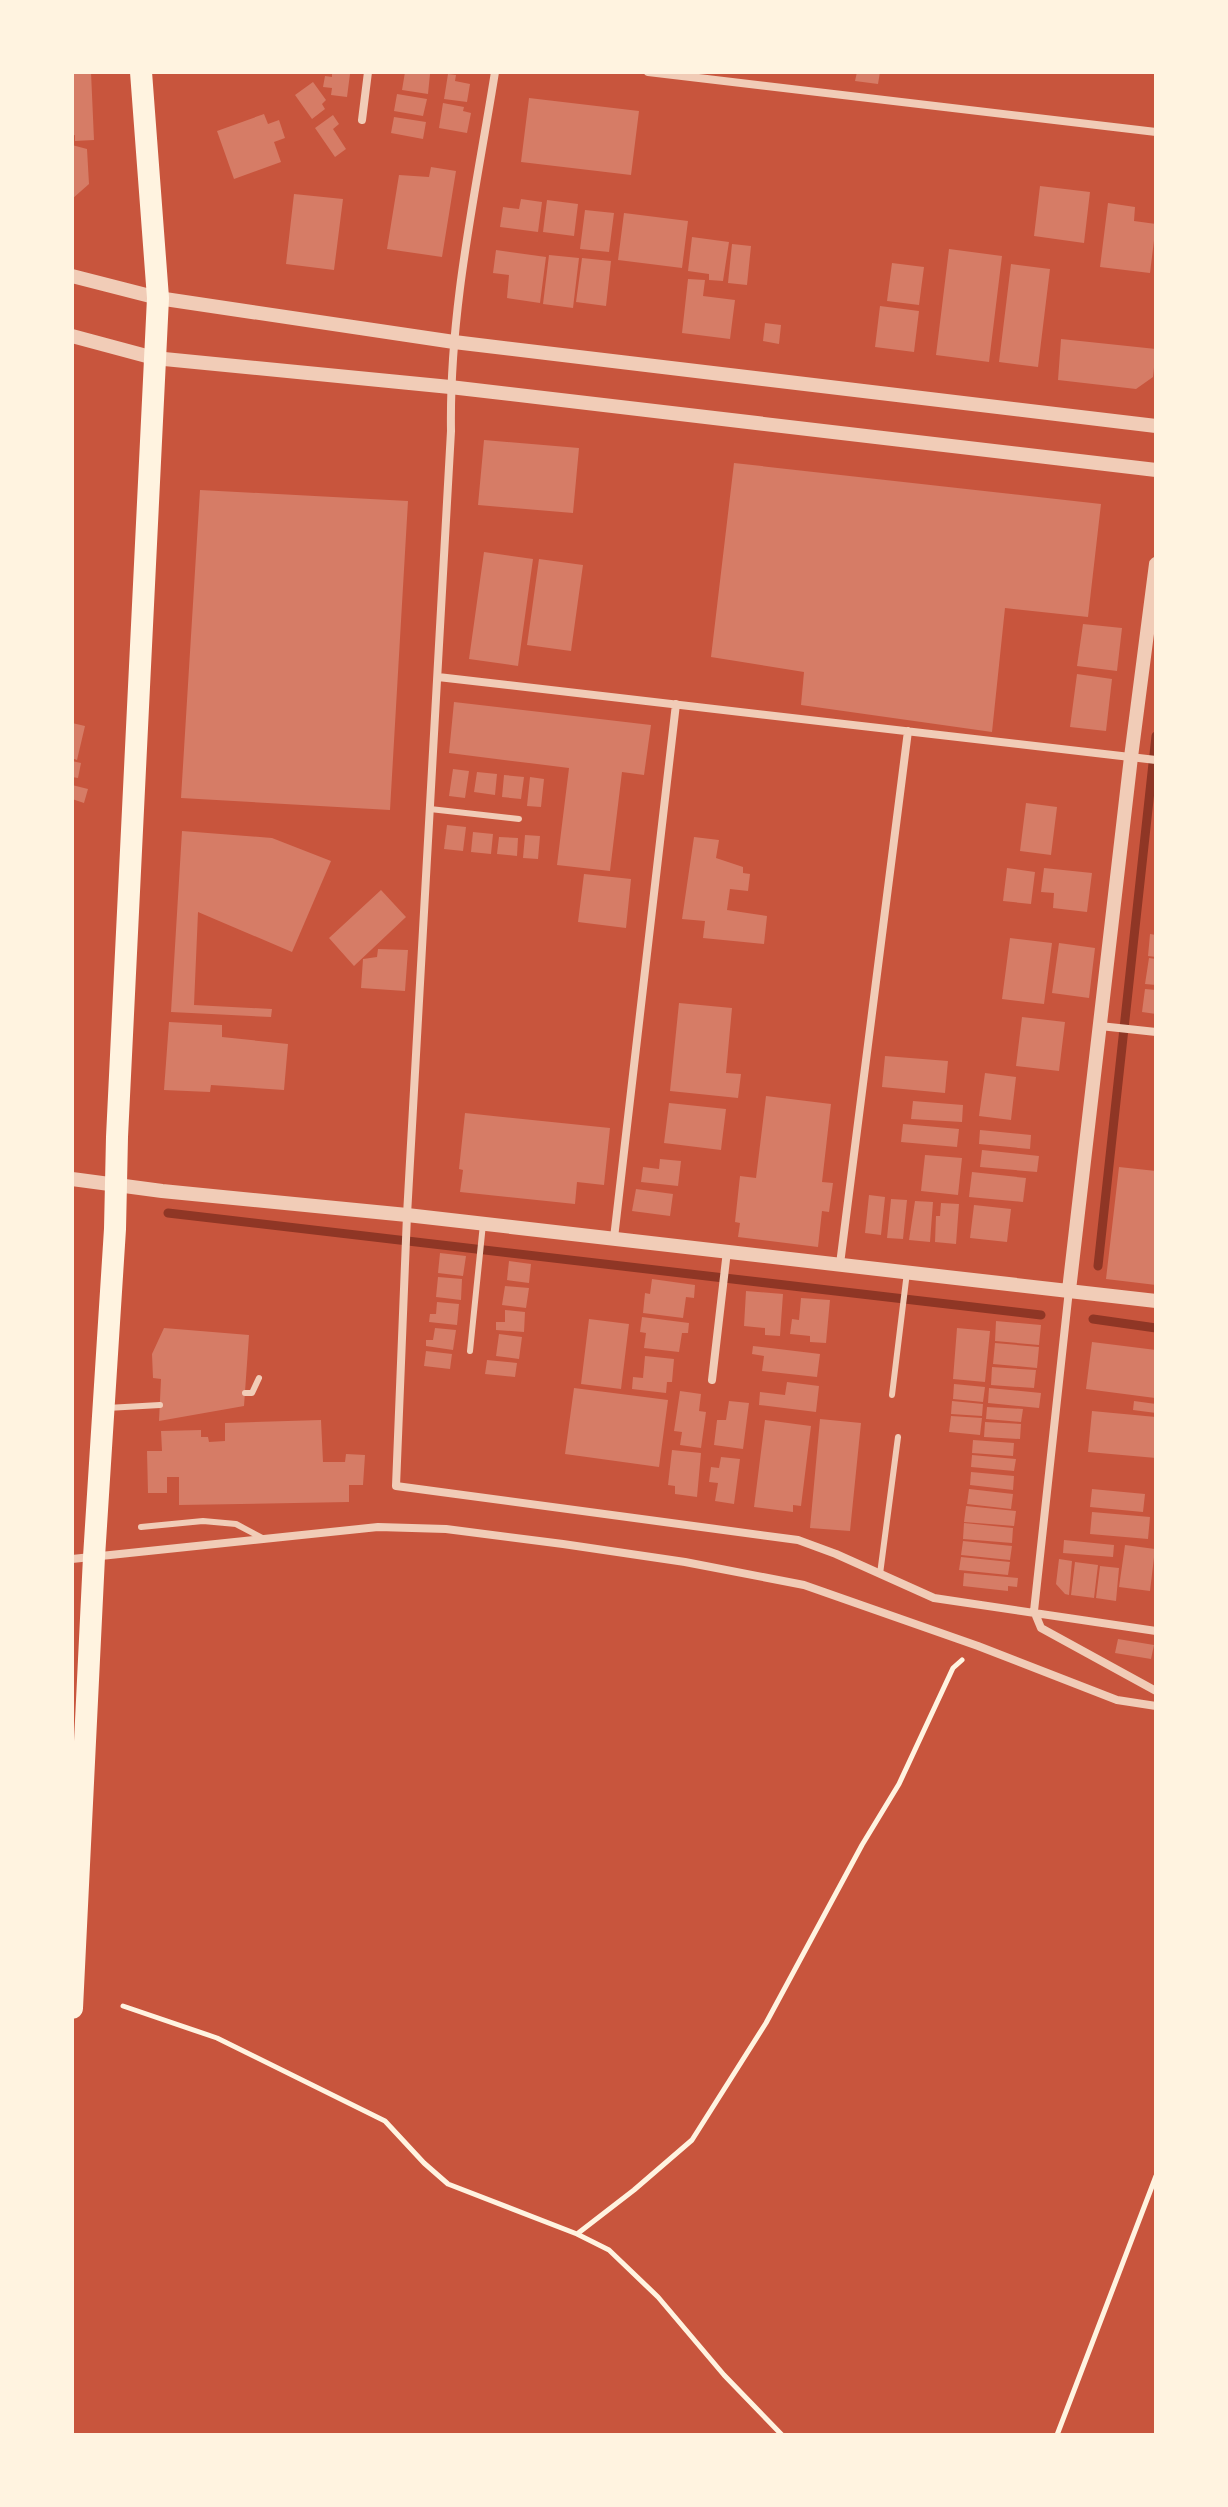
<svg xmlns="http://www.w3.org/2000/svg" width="1228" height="2507" viewBox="0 0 1228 2507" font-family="Raleway,sans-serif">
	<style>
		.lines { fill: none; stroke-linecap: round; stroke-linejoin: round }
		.stream { stroke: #8f3625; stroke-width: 9 }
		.building { fill: #d67c66 }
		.path { stroke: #fff3e0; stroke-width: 5 }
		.service { stroke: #f1ccb7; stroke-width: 6 }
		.minor { stroke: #f1ccb7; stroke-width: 8 }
		.tertiary { stroke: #f1ccb7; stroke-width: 14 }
		.trunk { stroke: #fff3e0; stroke-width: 22 }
	</style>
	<rect width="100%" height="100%" fill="#c8553d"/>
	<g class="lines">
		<path class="stream" d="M 168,1213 L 1041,1315
			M 1098,1266 L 1156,736
			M 1093,1319 L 1156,1328"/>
	</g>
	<path class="building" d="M 72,72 L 91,72 L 94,140 L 75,141 L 75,135 L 72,136 Z
		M 332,72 L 350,74 L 347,97 L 331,95 L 332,88 L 323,87 L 325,76 L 332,77 Z
		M 405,72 L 430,74 L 428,94 L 402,90 Z
		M 857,72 L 880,72 L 878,84 L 855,81 Z
		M 448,74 L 456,75 L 455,81 L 470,84 L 467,102 L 444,99 Z
		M 313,82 L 326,100 L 322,104 L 325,109 L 312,119 L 295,95 Z
		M 397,94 L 427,99 L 423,116 L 394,111 Z
		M 529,98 L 639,111 L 631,175 L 521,162 Z
		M 443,103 L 464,107 L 463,111 L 471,113 L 467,133 L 439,128 Z
		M 264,114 L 268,124 L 279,120 L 285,138 L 274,142 L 281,162 L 234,179 L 217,131 Z
		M 333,115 L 339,124 L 333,129 L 346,149 L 335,157 L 315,128 Z
		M 394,117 L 426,122 L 423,139 L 391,133 Z
		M 72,145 L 87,149 L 89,184 L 72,199 Z
		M 431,167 L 456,171 L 442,257 L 387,249 L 399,175 L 429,177 Z
		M 1040,186 L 1090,192 L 1084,243 L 1034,236 Z
		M 294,194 L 343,199 L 334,270 L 286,264 Z
		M 521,199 L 542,202 L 538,232 L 500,227 L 503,207 L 519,209 Z
		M 547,200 L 578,204 L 574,236 L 543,232 Z
		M 1108,203 L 1135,207 L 1134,221 L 1156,224 L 1150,273 L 1100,267 Z
		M 585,210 L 614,213 L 609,252 L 580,249 Z
		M 624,213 L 688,221 L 682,268 L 618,260 Z
		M 692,237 L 729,242 L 723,281 L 709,280 L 709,274 L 688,271 Z
		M 732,244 L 751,246 L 747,285 L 728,283 Z
		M 949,249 L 1002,256 L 989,362 L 936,355 Z
		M 496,250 L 546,257 L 540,303 L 507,298 L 509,275 L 493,273 Z
		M 549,255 L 579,258 L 573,308 L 543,304 Z
		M 582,258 L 611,261 L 606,306 L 576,302 Z
		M 892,263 L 924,267 L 919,305 L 887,301 Z
		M 1011,264 L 1050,269 L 1038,367 L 999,362 Z
		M 688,279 L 705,280 L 703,296 L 735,300 L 730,339 L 682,333 Z
		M 880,306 L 919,311 L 914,352 L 875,347 Z
		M 765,323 L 781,325 L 779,344 L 763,341 Z
		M 1061,339 L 1156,349 L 1153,377 L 1136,389 L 1058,380 Z
		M 484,440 L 579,448 L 573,513 L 478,505 Z
		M 734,463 L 1101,504 L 1088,617 L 1005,608 L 992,732 L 801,705 L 804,672 L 711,657 Z
		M 200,490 L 408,501 L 390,810 L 181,798 Z
		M 484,552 L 533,559 L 518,666 L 469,659 Z
		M 539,559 L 583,565 L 571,651 L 527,645 Z
		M 1083,624 L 1122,628 L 1117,671 L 1077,666 Z
		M 1077,674 L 1112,679 L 1106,731 L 1070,727 Z
		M 454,702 L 651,725 L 644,775 L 622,772 L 610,871 L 557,865 L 569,768 L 449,753 Z
		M 72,723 L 85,726 L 77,760 L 72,758 Z
		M 72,761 L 81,763 L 78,778 L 72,777 Z
		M 453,769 L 469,771 L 465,798 L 449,796 Z
		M 477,772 L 497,774 L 495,795 L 474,792 Z
		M 504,775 L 524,777 L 521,799 L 502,797 Z
		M 530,777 L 544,779 L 541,807 L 527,806 Z
		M 72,785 L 88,789 L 84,803 L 72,799 Z
		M 1026,803 L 1057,807 L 1051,855 L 1020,851 Z
		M 447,825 L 466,827 L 463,851 L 444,849 Z
		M 182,831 L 272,838 L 331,861 L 292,952 L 198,912 L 194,1005 L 272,1009 L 271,1017 L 171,1012 Z
		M 473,832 L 493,834 L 491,854 L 471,852 Z
		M 525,835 L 540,836 L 538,859 L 523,858 Z
		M 499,837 L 518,838 L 517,856 L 497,854 Z
		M 694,837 L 719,840 L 716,858 L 743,867 L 743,873 L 750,874 L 748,891 L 730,889 L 727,910 L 767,916 L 764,944 L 703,938 L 705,921 L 682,919 Z
		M 1007,868 L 1035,872 L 1031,904 L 1003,901 Z
		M 1044,868 L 1092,873 L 1087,912 L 1053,908 L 1054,893 L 1041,892 Z
		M 584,874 L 631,879 L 626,928 L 578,922 Z
		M 381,890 L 406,917 L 354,966 L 329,938 Z
		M 1150,934 L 1156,935 L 1156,957 L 1148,956 Z
		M 1010,938 L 1052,943 L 1044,1004 L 1002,999 Z
		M 1059,943 L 1095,948 L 1089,998 L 1052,993 Z
		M 378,949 L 408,950 L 405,991 L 361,988 L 363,959 L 377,957 Z
		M 1149,958 L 1156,959 L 1156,985 L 1145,984 Z
		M 1145,989 L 1156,990 L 1156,1014 L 1142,1012 Z
		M 679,1003 L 732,1008 L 726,1073 L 741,1074 L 738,1098 L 670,1091 Z
		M 1022,1017 L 1065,1022 L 1059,1071 L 1016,1066 Z
		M 169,1022 L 222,1025 L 222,1037 L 288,1044 L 284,1090 L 211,1085 L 210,1092 L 164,1090 Z
		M 885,1056 L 948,1061 L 945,1093 L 882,1087 Z
		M 985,1073 L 1016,1077 L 1011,1120 L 979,1116 Z
		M 766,1096 L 831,1104 L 822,1182 L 833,1183 L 829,1212 L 822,1211 L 818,1247 L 738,1237 L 740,1223 L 735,1222 L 740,1176 L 756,1178 Z
		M 913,1101 L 963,1105 L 962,1122 L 911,1119 Z
		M 669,1103 L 726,1109 L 721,1150 L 664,1143 Z
		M 465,1113 L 610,1128 L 604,1185 L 577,1182 L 575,1204 L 460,1192 L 463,1170 L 459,1169 Z
		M 903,1124 L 959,1129 L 957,1147 L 901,1142 Z
		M 980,1130 L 1031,1135 L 1030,1149 L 979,1144 Z
		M 982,1150 L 1039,1156 L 1037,1172 L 980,1167 Z
		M 925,1155 L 962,1158 L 958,1195 L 921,1191 Z
		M 660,1159 L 681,1161 L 678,1186 L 641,1182 L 643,1167 L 659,1169 Z
		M 1119,1167 L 1156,1171 L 1156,1285 L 1106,1279 Z
		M 972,1172 L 1026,1178 L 1023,1202 L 969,1197 Z
		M 636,1189 L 673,1194 L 670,1216 L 632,1211 Z
		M 869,1195 L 885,1197 L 881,1235 L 865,1233 Z
		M 891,1199 L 907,1200 L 903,1239 L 887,1238 Z
		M 915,1201 L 933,1202 L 930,1242 L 909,1240 Z
		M 941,1203 L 959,1204 L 956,1244 L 935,1242 L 936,1216 L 940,1216 Z
		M 974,1205 L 1011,1209 L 1007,1242 L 970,1238 Z
		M 440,1253 L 466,1256 L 463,1276 L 438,1273 Z
		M 509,1261 L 531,1264 L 529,1283 L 507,1280 Z
		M 438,1277 L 462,1279 L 461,1300 L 436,1297 Z
		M 652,1279 L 695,1285 L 694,1298 L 686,1297 L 683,1318 L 643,1313 L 645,1293 L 650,1294 Z
		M 505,1286 L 529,1288 L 526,1308 L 502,1305 Z
		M 746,1291 L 783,1294 L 780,1336 L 765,1335 L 765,1328 L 744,1326 Z
		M 801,1298 L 830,1300 L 826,1343 L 810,1342 L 810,1336 L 790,1334 L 792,1319 L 799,1320 Z
		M 437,1302 L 459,1304 L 457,1325 L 429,1322 L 430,1314 L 436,1314 Z
		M 505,1310 L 525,1312 L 524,1332 L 496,1330 L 496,1322 L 505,1322 Z
		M 642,1317 L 689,1323 L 688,1333 L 682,1333 L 679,1352 L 644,1348 L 646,1333 L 640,1332 Z
		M 589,1319 L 629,1324 L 621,1389 L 581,1384 Z
		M 996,1321 L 1041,1325 L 1039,1345 L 995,1341 Z
		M 164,1328 L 249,1335 L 244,1406 L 159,1421 L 161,1379 L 153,1378 L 152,1354 Z
		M 435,1328 L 456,1330 L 453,1350 L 426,1346 L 426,1340 L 433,1340 Z
		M 957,1328 L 990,1331 L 985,1382 L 953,1379 Z
		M 499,1334 L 522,1337 L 519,1359 L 496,1356 Z
		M 1092,1342 L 1156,1350 L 1155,1398 L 1086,1389 Z
		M 995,1343 L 1039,1347 L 1037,1368 L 993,1364 Z
		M 753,1346 L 820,1354 L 817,1377 L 762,1371 L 764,1356 L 752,1354 Z
		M 426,1351 L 452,1354 L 450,1369 L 424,1366 Z
		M 645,1356 L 674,1359 L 672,1382 L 667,1382 L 666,1393 L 632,1389 L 633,1377 L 643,1378 Z
		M 487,1360 L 517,1363 L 515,1377 L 485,1374 Z
		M 992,1367 L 1036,1370 L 1034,1388 L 991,1385 Z
		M 787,1382 L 819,1386 L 816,1412 L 759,1405 L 760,1392 L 785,1395 Z
		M 954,1384 L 985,1387 L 983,1402 L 953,1399 Z
		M 574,1388 L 668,1400 L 659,1467 L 565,1454 Z
		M 989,1388 L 1041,1393 L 1039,1408 L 988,1403 Z
		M 680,1391 L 701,1394 L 699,1411 L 706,1412 L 701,1448 L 680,1445 L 682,1432 L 674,1431 Z
		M 729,1401 L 749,1403 L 743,1449 L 714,1445 L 717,1420 L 726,1420 Z
		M 952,1401 L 983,1404 L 982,1416 L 951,1414 Z
		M 1134,1401 L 1156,1404 L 1156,1413 L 1133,1410 Z
		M 987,1407 L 1023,1409 L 1021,1422 L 986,1419 Z
		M 1092,1411 L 1156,1417 L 1156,1458 L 1088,1452 Z
		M 951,1416 L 982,1418 L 980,1435 L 949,1432 Z
		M 820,1419 L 861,1423 L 850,1531 L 810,1528 Z
		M 321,1420 L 323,1462 L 345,1462 L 346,1454 L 365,1455 L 363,1485 L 349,1485 L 349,1502 L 179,1505 L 179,1477 L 167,1477 L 167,1493 L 148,1493 L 147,1451 L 162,1451 L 161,1431 L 201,1430 L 201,1437 L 208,1437 L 209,1442 L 225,1441 L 225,1423 Z
		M 765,1420 L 811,1426 L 801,1506 L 793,1505 L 793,1512 L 754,1507 Z
		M 985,1422 L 1021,1424 L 1020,1439 L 984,1437 Z
		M 973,1440 L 1014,1443 L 1013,1456 L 972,1453 Z
		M 672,1450 L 701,1453 L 697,1497 L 675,1494 L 675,1486 L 668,1485 Z
		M 972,1455 L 1016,1459 L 1014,1471 L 971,1467 Z
		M 721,1457 L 740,1459 L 734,1504 L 715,1501 L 718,1483 L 709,1482 L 711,1467 L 719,1468 Z
		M 971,1472 L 1014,1476 L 1013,1490 L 970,1485 Z
		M 969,1489 L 1013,1494 L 1011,1509 L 967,1504 Z
		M 1092,1489 L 1145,1494 L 1143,1512 L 1090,1507 Z
		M 966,1506 L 1016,1511 L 1014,1526 L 964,1522 Z
		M 1092,1512 L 1150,1517 L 1148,1539 L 1090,1534 Z
		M 964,1523 L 1013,1528 L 1012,1543 L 963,1539 Z
		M 1064,1540 L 1114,1545 L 1113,1557 L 1063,1553 Z
		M 963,1541 L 1012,1546 L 1010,1560 L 961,1555 Z
		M 1125,1545 L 1155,1549 L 1150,1591 L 1119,1587 Z
		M 961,1557 L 1010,1562 L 1008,1575 L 959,1570 Z
		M 1059,1559 L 1072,1561 L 1069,1595 L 1065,1594 L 1056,1584 Z
		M 1075,1562 L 1098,1565 L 1094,1598 L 1071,1595 Z
		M 1100,1566 L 1119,1568 L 1116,1601 L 1096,1598 Z
		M 964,1573 L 1018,1578 L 1017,1587 L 1008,1586 L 1008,1591 L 963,1586 Z
		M 1118,1639 L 1154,1645 L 1151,1659 L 1115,1653 Z"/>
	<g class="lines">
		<path class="path" d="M 123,2006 L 217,2038 L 385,2121 L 424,2163 L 448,2184 L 577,2234 L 609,2250 L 658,2297 L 724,2375 L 782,2435
			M 577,2234 L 634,2190 L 692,2140 L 766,2023 L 862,1845 L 899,1784 L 953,1668 L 962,1660
			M 1057,2435 L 1156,2176"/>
		<path class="service" d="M 430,809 L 519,819
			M 470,1351 L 483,1224
			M 245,1393 L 252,1393 L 259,1378
			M 892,1395 L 907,1272
			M 107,1408 L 160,1405
			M 141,1527 L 203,1521 L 236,1524 L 264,1539
			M 880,1574 L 898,1437"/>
		<path class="minor" d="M 495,72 C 476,191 449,310 451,431 L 407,1215 L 396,1486 L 798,1540 L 836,1554 L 934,1598 L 1156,1631
			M 648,72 L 1156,132
			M 362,120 L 368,72
			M 438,677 L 1156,760
			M 1100,1026 L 1156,1032
			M 614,1238 L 676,704
			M 840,1264 L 908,731
			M 1069,1290 L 1034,1611 L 1041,1628 L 1156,1691
			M 712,1380 L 727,1251
			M 72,1559 L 378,1527 L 446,1529 L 563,1544 L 685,1562 L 804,1585 L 978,1646 L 1117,1700 L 1156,1706"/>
		<path class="tertiary" d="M 72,276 L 158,298 L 454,342 L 1156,426
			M 72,336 L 154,358 L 450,387 L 1156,470
			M 72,1179 L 162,1191 L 407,1215 L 1156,1301
			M 1069,1290 L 1131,757 L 1156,564"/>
		<path class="trunk" d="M 72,2008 L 94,1557 L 115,1229 L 117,1137 L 158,298 L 141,72"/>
	</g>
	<rect width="1228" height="2507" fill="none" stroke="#fff3e0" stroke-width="148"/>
</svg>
